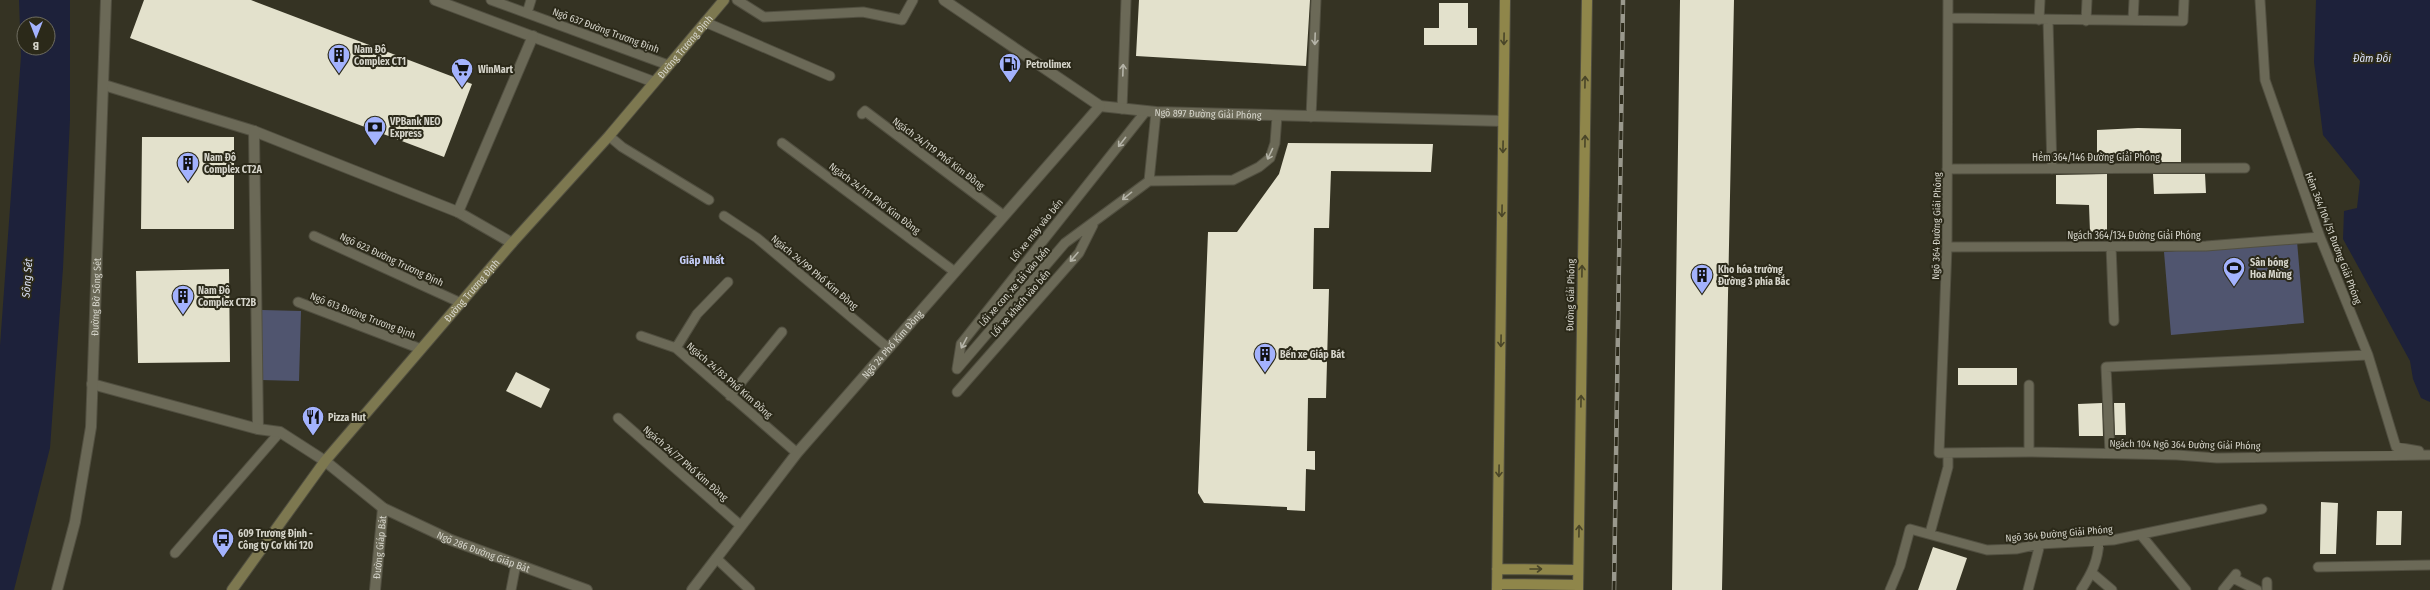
<svg xmlns="http://www.w3.org/2000/svg" width="2430" height="590" viewBox="0 0 2430 590" font-family="'Fira Sans Condensed',sans-serif">
	<style>
		.green { fill: #50556f }
		.water { fill: #1d213a; fill-rule: evenodd }
		.building { fill: #e3e1cc }
		.lines { fill: none; stroke-linecap: round; stroke-linejoin: round }
		.service-casing { stroke: #514f40; stroke-width: 11 }
		.minor-casing { stroke: #514f40; stroke-width: 12 }
		.tertiary-casing { stroke: #514f40; stroke-width: 12 }
		.secondary-casing { stroke: #514f40; stroke-width: 12 }
		.primary-casing { stroke: #514f40; stroke-width: 12 }
		.service { stroke: #6b6957; stroke-width: 9 }
		.minor { stroke: #6b6957; stroke-width: 10 }
		.tertiary { stroke: #6b6957; stroke-width: 10 }
		.secondary { stroke: #7d7850; stroke-width: 10 }
		.primary { stroke: #8f864a; stroke-width: 10 }
		.rail-casing { stroke: #9a998d; stroke-width: 4.5 }
		.rail { stroke: #2b2919; stroke-width: 3; stroke-dasharray: 9; stroke-linecap: butt }
		.oneway { stroke: #b5b4a8 }
		.oneway2 { stroke: #494528 }
		.labels { text-anchor: middle; stroke-width: 4; stroke-linejoin: round; paint-order: stroke }
		.street-label { font-size: 10px; fill: #d5d4ca; stroke: #2b2919 }
		.poi-label { font-size: 10px; font-weight: bold; fill: #d5d4ca; stroke: #2b2919; text-anchor: start }
		.water-label { font-size: 11px; font-style: italic; fill: #dde3f9; stroke: #2b2919 }
		.neighbourhood-label { font-size: 11px; font-weight: bold; fill: #c5cef9; stroke: #2b2919 }
	</style>
	<rect width="100%" height="100%" fill="#353323"/>
	<path class="green" d="M 2297,241 L 2304,323 L 2171,335 L 2164,252 Z
		M 262,310 L 301,311 L 299,381 L 261,380 Z"/>
	<path class="water" d="M 19,0 L 70,0 L 70,119 L 63,268 L 50,448 L 14,590 L 0,590 L 0,346 L 21,56 ZM 24,24 L 48,24 L 48,48 L 24,48 Z
		M 2316,0 L 2430,0 L 2430,402 L 2421,398 L 2413,379 L 2410,361 L 2343,239 L 2344,211 L 2357,208 L 2360,181 L 2323,135 L 2314,62 Z"/>
	<path class="building" d="M 144,0 L 251,0 L 472,84 L 444,157 L 130,38 Z
		M 1139,0 L 1310,0 L 1306,66 L 1136,56 Z
		M 1680,0 L 1734,0 L 1722,590 L 1672,590 Z
		M 1439,3 L 1468,3 L 1468,28 L 1477,28 L 1477,45 L 1424,45 L 1424,28 L 1439,28 Z
		M 2138,128 L 2181,129 L 2181,162 L 2153,162 L 2153,155 L 2097,156 L 2097,130 Z
		M 142,137 L 234,137 L 234,229 L 141,229 Z
		M 1288,143 L 1433,144 L 1431,172 L 1331,171 L 1329,228 L 1314,228 L 1313,289 L 1329,289 L 1326,398 L 1308,398 L 1307,451 L 1315,451 L 1315,470 L 1306,469 L 1305,511 L 1287,510 L 1287,507 L 1204,503 L 1198,493 L 1208,232 L 1237,232 L 1279,174 Z
		M 2107,174 L 2107,232 L 2090,232 L 2089,205 L 2056,204 L 2056,175 Z
		M 2153,174 L 2205,174 L 2206,193 L 2154,194 Z
		M 229,269 L 230,362 L 138,363 L 136,271 Z
		M 1958,368 L 2017,368 L 2017,385 L 1958,385 Z
		M 516,372 L 550,389 L 541,408 L 506,391 Z
		M 2102,403 L 2103,436 L 2079,436 L 2078,404 Z
		M 2114,403 L 2125,403 L 2126,435 L 2115,435 Z
		M 2321,502 L 2338,503 L 2336,554 L 2320,554 Z
		M 2377,511 L 2402,511 L 2401,545 L 2376,545 Z
		M 1933,547 L 1967,558 L 1956,590 L 1918,590 Z"/>
	<g class="lines">
		<g class="service-casing">
			<path id="service" d="M 491,0 L 668,65
				M 737,0 L 764,17 L 863,12 L 902,20 L 913,0
				M 1948,0 L 1947,247 L 1939,453 L 2029,452 L 2177,455 L 2217,458 L 2430,455
				M 2260,0 L 2265,80 L 2320,237 L 2368,355 L 2396,447 L 2419,451
				M 527,13 L 531,0
				M 1948,18 L 2183,21 L 2184,0
				M 2039,20 L 2040,0
				M 2048,20 L 2052,169
				M 2133,20 L 2134,0
				M 2086,21 L 2087,0
				M 705,22 L 830,76
				M 1122,109 L 1126,0
				M 862,114 L 865,111 L 1003,215
				M 1311,117 L 1316,0
				M 609,136 L 622,147 L 709,200
				M 782,143 L 955,272
				M 1947,169 L 2245,168
				M 1149,181 L 1156,112
				M 724,216 L 757,238 L 888,348
				M 314,236 L 461,303
				M 2111,246 L 2114,321
				M 1947,247 L 2206,246 L 2320,237
				M 298,302 L 421,349
				M 641,336 L 676,348 L 797,453
				M 676,348 L 697,314 L 728,282
				M 957,369 L 1065,243 L 1149,181 L 1233,180 L 1259,167 L 1270,158 L 1275,143 L 1277,116
				M 957,369 L 961,344 L 1146,111
				M 2029,385 L 2029,452
				M 957,392 L 1079,253 L 1093,225
				M 730,396 L 782,332
				M 618,418 L 740,525
				M 2110,453 L 2106,367 L 2368,355
				M 1930,533 L 1948,467 L 1948,453
				M 2141,535 L 2186,590
				M 175,553 L 280,432
				M 716,558 L 750,590
				M 2318,567 L 2430,565
				M 2092,573 L 2112,590
				M 2233,578 L 2257,590
				M 2267,582 L 2267,590
				M 511,590 L 516,564
				M 1890,590 L 1900,566 L 1910,529 L 1987,550 L 2016,549 L 2040,544 L 2113,540 L 2262,509
				M 2028,590 L 2040,544
				M 2081,590 C 2092,573 2098,561 2099,541
				M 2223,590 L 2236,574"/>
		</g>
		<g class="minor-casing">
			<g id="minor">
				<path d="M 435,0 L 654,82"/>
				<path id="s1" d="M 944,0 L 1100,106 L 1156,112 L 1503,121"/>
				<path d="M 104,85 L 254,131 L 458,212 L 512,243"/>
				<path d="M 254,131 L 258,429"/>
				<path d="M 458,212 L 533,36"/>
				<path id="s2" d="M 92,384 L 258,429 L 280,432 L 325,461 L 383,508 L 451,540 L 587,590"/>
				<path id="s3" d="M 375,590 L 383,508"/>
				<path id="s4" d="M 692,590 L 797,453 L 1100,106"/>
			</g>
		</g>
		<g class="tertiary-casing">
			<g id="tertiary">
				<path id="s5" d="M 57,590 L 75,522 L 91,427 L 106,0"/>
			</g>
		</g>
		<g class="secondary-casing">
			<g id="secondary">
				<path id="s6" d="M 232,590 L 325,461 L 512,243 L 609,136 L 724,0"/>
			</g>
		</g>
		<g class="primary-casing">
			<path id="primary" d="M 1497,569 L 1578,570
				M 1497,584 L 1578,585
				M 1497,590 L 1505,0
				M 1578,590 L 1587,0"/>
		</g>
		<use href="#service" class="service"/>
		<use href="#minor" class="minor"/>
		<use href="#tertiary" class="tertiary"/>
		<use href="#secondary" class="secondary"/>
		<use href="#primary" class="primary"/>
		<g class="rail-casing">
			<path id="rail" d="M 1614,590 L 1623,0"/>
		</g>
		<use href="#rail" class="rail"/>
	</g>
	<defs><path id="oneway-shaft" d="M-6 0H5M1.5-3L5.5 0L1.5 3" fill="none" stroke-width="1.6" stroke-linecap="round" stroke-linejoin="round"/></defs>
	<g class="oneway">
		<use href="#oneway-shaft" transform="translate(1315 39) rotate(92)"/>
		<use href="#oneway-shaft" transform="translate(1123 70) rotate(-88)"/>
		<use href="#oneway-shaft" transform="translate(1122 142) rotate(128)"/>
		<use href="#oneway-shaft" transform="translate(1270 154) rotate(115)"/>
		<use href="#oneway-shaft" transform="translate(1127 196) rotate(141)"/>
		<use href="#oneway-shaft" transform="translate(1074 257) rotate(131)"/>
		<use href="#oneway-shaft" transform="translate(964 343) rotate(118)"/>
	</g>
	<g class="oneway2">
		<use href="#oneway-shaft" transform="translate(1504 39) rotate(91)"/>
		<use href="#oneway-shaft" transform="translate(1585 82) rotate(-89)"/>
		<use href="#oneway-shaft" transform="translate(1585 141) rotate(-89)"/>
		<use href="#oneway-shaft" transform="translate(1503 147) rotate(91)"/>
		<use href="#oneway-shaft" transform="translate(1502 211) rotate(91)"/>
		<use href="#oneway-shaft" transform="translate(1582 271) rotate(-89)"/>
		<use href="#oneway-shaft" transform="translate(1501 341) rotate(91)"/>
		<use href="#oneway-shaft" transform="translate(1581 401) rotate(-89)"/>
		<use href="#oneway-shaft" transform="translate(1499 471) rotate(91)"/>
		<use href="#oneway-shaft" transform="translate(1579 531) rotate(-89)"/>
		<use href="#oneway-shaft" transform="translate(1536 569)"/>
	</g>
	<defs>
		<g id="building-pin" transform="scale(1.15)"><path d="M0 17L-7.5 6A9.5 9.5 0 1 1 7.5 6Z" fill="#a3b2fd" stroke="#2b2919"/><path d="M-4-6H4V6H1V3H-1V6H-4ZM-2.5-4.3h1.7v1.8h-1.7ZM.8-4.3h1.7v1.8H.8ZM-2.5-1h1.7V.8h-1.7ZM.8-1h1.7V.8H.8Z" fill="#111"/></g>
		<g id="fuel-pin" transform="scale(1.15)"><path d="M0 17L-7.5 6A9.5 9.5 0 1 1 7.5 6Z" fill="#a3b2fd" stroke="#2b2919"/><path d="M-5.5-6h7V0h2V4h1.3V-2.5L3-4.5l.8-.8L6-3V5H2.5V1h-1V6h-7ZM-4.2-4.7v3.2H.2V-4.7Z" fill="#111"/></g>
		<g id="supermarket-pin" transform="scale(1.15)"><path d="M0 17L-7.5 6A9.5 9.5 0 1 1 7.5 6Z" fill="#a3b2fd" stroke="#2b2919"/><path d="M-6-5.5h2.5l.6 2H6L4.5 2H-2.5L-4.4-4H-6ZM-1.5 3.2a1.3 1.3 0 1 0 .1 0ZM3 3.2a1.3 1.3 0 1 0 .1 0Z" fill="#111"/></g>
		<g id="bank-pin" transform="scale(1.15)"><path d="M0 17L-7.5 6A9.5 9.5 0 1 1 7.5 6Z" fill="#a3b2fd" stroke="#2b2919"/><path d="M-6-4H6V4H-6ZM0-2.3a2.3 2.3 0 1 0 0 4.6a2.3 2.3 0 1 0 0-4.6Z" fill="#111"/></g>
		<g id="stadium-pin" transform="scale(1.15)"><path d="M0 17L-7.5 6A9.5 9.5 0 1 1 7.5 6Z" fill="#a3b2fd" stroke="#2b2919"/><path d="M0-5a6.5 5 0 1 0 0 10a6.5 5 0 1 0 0-10ZM-3.5-1.8h7v3.6h-7Z" fill="#111"/></g>
		<g id="restaurant-pin" transform="scale(1.15)"><path d="M0 17L-7.5 6A9.5 9.5 0 1 1 7.5 6Z" fill="#a3b2fd" stroke="#2b2919"/><path d="M-5-6h1v4h1v-4h1v4h1v-4h1v5L-1.5 .5V6h-2V.5L-5-1ZM5-6V6H3V1.5H1.5Q1.5-4 5-6Z" fill="#111"/></g>
		<g id="bus-pin" transform="scale(1.15)"><path d="M0 17L-7.5 6A9.5 9.5 0 1 1 7.5 6Z" fill="#a3b2fd" stroke="#2b2919"/><path d="M-5-6H5V4H4V6H2V4H-2V6H-4V4H-5ZM-3.5-4V0h7V-4ZM-3.5 1.2v1.5H-2V1.2ZM2 1.2v1.5H3.5V1.2Z" fill="#111"/></g>
	</defs>
	<g fill-rule="evenodd">
		<use href="#building-pin" x="339" y="55"/>
		<use href="#fuel-pin" x="1010" y="64"/>
		<use href="#supermarket-pin" x="462" y="69"/>
		<use href="#bank-pin" x="375" y="127"/>
		<use href="#building-pin" x="188" y="163"/>
		<use href="#stadium-pin" x="2234" y="268"/>
		<use href="#building-pin" x="1702" y="275"/>
		<use href="#building-pin" x="183" y="296"/>
		<use href="#building-pin" x="1265" y="354"/>
		<use href="#restaurant-pin" x="313" y="417"/>
		<use href="#bus-pin" x="223" y="539"/>
	</g>
	<g class="labels">
		<g class="street-label">
			<text transform="translate(606 30) rotate(20)" y="4">Ngõ 637 Đường Trương Định</text>
			<text dy="4" stroke="none"><textPath href="#s6" startOffset="708">Đường Trương Định</textPath></text>
			<text dy="4" stroke="none"><textPath href="#s1" startOffset="297">Ngõ 897 Đường Giải Phóng</textPath></text>
			<text transform="translate(939 153) rotate(37)" y="4">Ngách 24/119 Phố Kim Đồng</text>
			<text x="2096" y="161">Hẻm 364/146 Đường Giải Phóng</text>
			<text transform="translate(875 198) rotate(37)" y="4">Ngách 24/111 Phố Kim Đồng</text>
			<text transform="translate(1936 226) rotate(-89)" y="4">Ngõ 364 Đường Giải Phóng</text>
			<text transform="translate(1036 230) rotate(-51)" y="4">Lối xe máy vào bến</text>
			<text x="2134" y="239">Ngách 364/134 Đường Giải Phóng</text>
			<text transform="translate(2334 238) rotate(69)" y="4">Hẻm 364/104/51 Đường Giải Phóng</text>
			<text transform="translate(392 259) rotate(25)" y="4">Ngõ 623 Đường Trương Định</text>
			<text transform="translate(815 272) rotate(40)" y="4">Ngách 24/99 Phố Kim Đồng</text>
			<text transform="translate(1014 286) rotate(-49)" y="4">Lối xe con, xe tải vào bến</text>
			<text dy="4" stroke="none"><textPath href="#s6" startOffset="384">Đường Trương Định</textPath></text>
			<text transform="translate(1570 295) rotate(-89)" y="4">Đường Giải Phóng</text>
			<text dy="4" stroke="none"><textPath href="#s5" startOffset="297">Đường Bờ Sông Sét</textPath></text>
			<text transform="translate(1020 303) rotate(-49)" y="4">Lối xe khách vào bến</text>
			<text transform="translate(363 315) rotate(21)" y="4">Ngõ 613 Đường Trương Định</text>
			<text dy="4" stroke="none"><textPath href="#s4" startOffset="317">Ngõ 24 Phố Kim Đồng</textPath></text>
			<text transform="translate(730 380) rotate(41)" y="4">Ngách 24/83 Phố Kim Đồng</text>
			<text transform="translate(2185 444) rotate(1)" y="4">Ngách 104 Ngõ 364 Đường Giải Phóng</text>
			<text transform="translate(686 463) rotate(41)" y="4">Ngách 24/77 Phố Kim Đồng</text>
			<text transform="translate(2059 533) rotate(-5)" y="4">Ngõ 364 Đường Giải Phóng</text>
			<text dy="4" stroke="none"><textPath href="#s3" startOffset="43">Đường Giáp Bát</textPath></text>
			<text dy="4" stroke="none"><textPath href="#s2" startOffset="432">Ngõ 286 Đường Giáp Bát</textPath></text>
		</g>
		<g class="poi-label">
			<text x="354" y="53">Nam Đô<tspan x="354" dy="12">Complex CT1</tspan></text>
			<text x="1026" y="68">Petrolimex</text>
			<text x="478" y="73">WinMart</text>
			<text x="390" y="125">VPBank NEO<tspan x="390" dy="12">Express</tspan></text>
			<text x="204" y="161">Nam Đô<tspan x="204" dy="12">Complex CT2A</tspan></text>
			<text x="2250" y="266">Sân bóng<tspan x="2250" dy="12">Hoa Mừng</tspan></text>
			<text x="1718" y="273">Kho hóa trường<tspan x="1718" dy="12">Đường 3 phía Bắc</tspan></text>
			<text x="198" y="294">Nam Đô<tspan x="198" dy="12">Complex CT2B</tspan></text>
			<text x="1280" y="358">Bến xe Giáp Bát</text>
			<text x="328" y="421">Pizza Hut</text>
			<text x="238" y="537">609 Trương Định -<tspan x="238" dy="12">Công ty Cơ khí 120</tspan></text>
		</g>
		<g class="water-label">
			<text x="2372" y="62">Đầm Đỗi</text>
			<text transform="translate(27 278) rotate(-86)" y="4">Sông Sét</text>
		</g>
		<g class="neighbourhood-label">
			<text x="702" y="264">Giáp Nhất</text>
		</g>
	</g>
	<g transform="translate(36 36) rotate(180)"><circle r="19" fill="#2b2919" stroke="#6f6d60"/>
	<path d="M0-3L7 15L0 10L-7 15Z" fill="#a3b2fd"/>
	<text y="-6" font-size="11" font-weight="bold" text-anchor="middle" fill="#d5d4ca">B</text>
	</g>
</svg>
